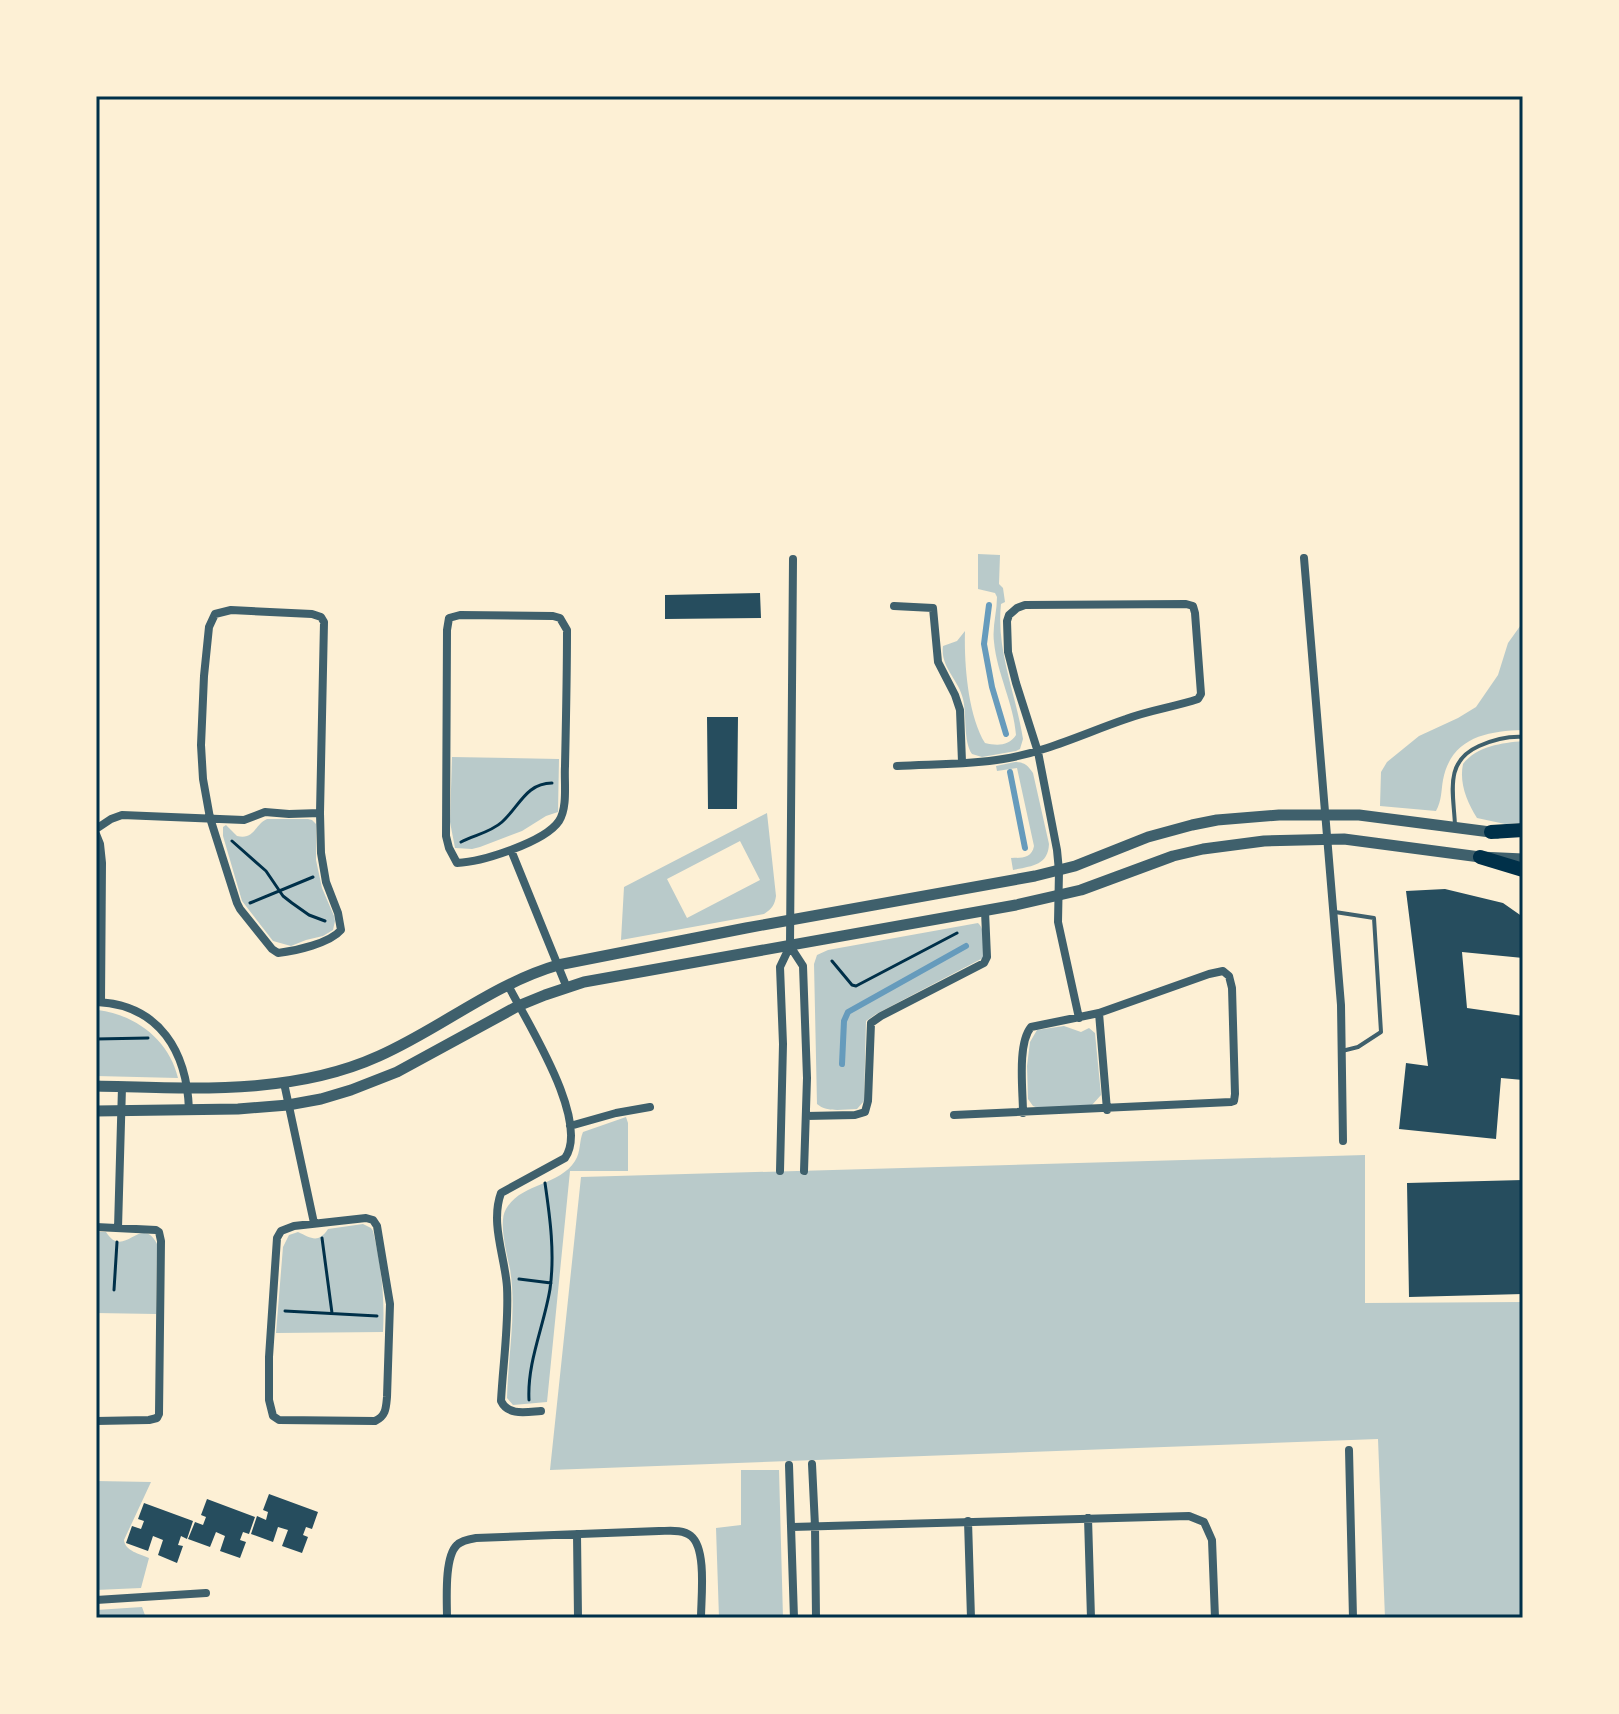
<svg xmlns="http://www.w3.org/2000/svg" width="1619" height="1714" viewBox="0 0 1619 1714" font-family="Montserrat,sans-serif">
	<style>
		.green { fill: #b9caca; fill-rule: evenodd }
		.lines { fill: none; stroke-linecap: round; stroke-linejoin: round }
		.stream { stroke: #669bbc; stroke-width: 6 }
		.building { fill: #264d5e }
		.path { stroke: #003049; stroke-width: 3 }
		.service { stroke: #3f606c; stroke-width: 4 }
		.minor { stroke: #3f606c; stroke-width: 8 }
		.tertiary { stroke: #3f606c; stroke-width: 11 }
		.primary { stroke: #003049; stroke-width: 14 }
		.neatline { fill: none; stroke: #003049; stroke-width: 3 }
	</style>
	<rect width="100%" height="100%" fill="#fdf0d5"/>
	<path class="green" d="M 978,554 L 1000,555 L 999,584 L 1003,588 L 1005,602 L 1001,604 C 996,651 1016,694 1023,739 L 1020,749 L 1016,751 L 982,757 L 972,754 C 963,741 967,716 963,699 C 959,680 940,667 943,646 L 957,641 L 965,631 C 964,664 968,715 985,743 C 997,746 1009,746 1016,735 C 1014,704 997,674 994,642 C 992,627 997,612 997,597 L 995,593 L 978,589 Z
		M 1523,622 L 1523,730 C 1486,731 1451,738 1443,780 C 1441,791 1442,800 1436,811 L 1380,806 L 1381,772 L 1387,762 L 1419,736 L 1458,718 L 1476,707 L 1498,675 L 1508,643 Z
		M 1523,741 L 1523,823 L 1505,824 L 1477,818 C 1467,802 1459,783 1463,764 C 1477,746 1502,743 1523,741 Z
		M 452,757 L 559,759 L 558,812 L 546,816 L 522,831 L 480,847 L 472,849 L 455,848 L 450,822 Z
		M 1015,762 C 1025,762 1028,766 1033,773 L 1049,844 C 1048,866 1031,866 1013,870 L 1011,858 C 1022,858 1032,858 1034,846 L 1017,768 L 997,771 L 996,766 Z
		M 767,813 L 776,896 C 775,904 772,909 764,914 L 621,940 L 624,887 ZM 740,841 L 760,880 L 687,918 L 667,879 Z
		M 267,819 L 308,819 L 312,820 L 316,824 L 316,860 L 322,888 L 334,916 L 335,921 L 333,930 L 323,936 L 306,940 L 291,946 L 273,941 L 242,901 L 223,836 L 223,827 L 226,825 L 237,836 C 255,840 254,825 267,819 Z
		M 978,923 C 987,932 983,946 983,958 L 876,1014 L 866,1021 L 864,1101 L 857,1109 C 844,1109 827,1113 817,1104 L 814,964 L 817,955 L 828,950 Z
		M 98,1010 C 136,1015 169,1040 178,1078 L 96,1076 L 96,1011 Z
		M 1064,1026 L 1081,1032 L 1089,1028 L 1095,1033 L 1101,1095 L 1092,1105 L 1038,1108 L 1033,1106 L 1028,1099 L 1027,1066 L 1030,1042 L 1037,1030 Z
		M 626,1117 L 628,1123 L 628,1171 L 570,1171 L 547,1402 L 513,1405 L 507,1398 C 508,1356 517,1311 510,1269 C 507,1254 498,1222 506,1209 C 521,1183 559,1186 575,1161 C 581,1152 579,1141 583,1132 Z
		M 1365,1155 L 1365,1303 L 1523,1302 L 1523,1618 L 1385,1618 L 1378,1439 L 550,1470 L 581,1177 Z
		M 363,1224 L 371,1228 L 373,1231 C 381,1265 385,1297 383,1332 L 276,1333 L 283,1247 L 289,1235 L 298,1232 C 311,1238 318,1244 328,1229 Z
		M 96,1232 L 106,1232 C 124,1261 141,1213 157,1244 L 156,1314 L 96,1313 Z
		M 741,1470 L 779,1470 L 783,1618 L 719,1618 L 716,1528 L 741,1525 Z
		M 96,1481 L 151,1482 L 124,1540 C 125,1551 140,1554 149,1558 L 141,1588 L 96,1590 Z
		M 142,1607 L 146,1618 L 96,1618 L 96,1610 Z"/>
	<g class="lines">
		<path class="stream" d="M 989,605 L 984,644 L 992,687 L 1006,734
			M 1010,772 L 1025,848
			M 842,1064 L 844,1021 L 848,1012 L 966,946"/>
	</g>
	<path class="building" d="M 760,593 L 761,618 L 665,619 L 665,595 Z
		M 707,717 L 738,717 L 737,809 L 708,809 Z
		M 1445,889 L 1503,903 L 1523,917 L 1523,958 L 1462,952 L 1467,1008 L 1523,1016 L 1523,1080 L 1501,1078 L 1496,1139 L 1399,1129 L 1406,1063 L 1428,1066 L 1406,891 Z
		M 1523,1180 L 1523,1294 L 1409,1297 L 1407,1183 Z
		M 269,1494 L 318,1512 L 312,1529 L 306,1527 L 303,1535 L 308,1537 L 302,1553 L 282,1546 L 288,1530 L 278,1527 L 273,1542 L 251,1534 L 257,1516 L 266,1520 L 268,1512 L 263,1510 Z
		M 207,1499 L 255,1517 L 249,1534 L 243,1532 L 240,1540 L 246,1542 L 240,1558 L 220,1551 L 225,1536 L 216,1532 L 210,1547 L 188,1539 L 195,1522 L 203,1525 L 206,1517 L 201,1515 Z
		M 144,1503 L 193,1521 L 187,1539 L 181,1536 L 178,1545 L 183,1546 L 177,1563 L 158,1555 L 163,1540 L 153,1536 L 148,1551 L 126,1543 L 132,1526 L 141,1529 L 144,1521 L 138,1519 Z"/>
	<g class="lines">
		<path class="path" d="M 232,841 L 266,871 L 283,896 L 292,903 L 309,915 L 325,921
			M 461,842 C 475,835 491,832 502,822 C 519,807 526,783 552,783
			M 250,903 L 313,877
			M 832,961 L 852,985 L 856,986 L 957,933
			M 96,1039 L 148,1038
			M 322,1238 L 332,1313
			M 519,1279 L 551,1283
			M 114,1290 L 117,1242
			M 285,1311 L 377,1316
			M 529,1400 C 527,1362 544,1326 550,1289 C 555,1254 550,1217 545,1183"/>
		<path class="service" d="M 1455,826 C 1454,794 1443,762 1479,746 C 1493,740 1507,736 1523,737
			M 1335,912 L 1374,918 L 1381,1032 L 1358,1047 L 1342,1051"/>
		<path class="minor" d="M 1304,558 L 1341,1005 L 1343,1141
			M 894,606 L 933,608 L 938,662 L 955,695 L 960,710 L 962,762
			M 231,610 L 312,614 L 321,617 L 324,622 L 320,813 L 321,853 L 326,882 L 338,913 L 341,930 C 330,943 296,951 278,953 L 272,949 L 240,909 L 237,903 L 210,818 L 203,779 L 201,745 L 204,676 L 209,627 L 215,614 Z
			M 460,615 L 553,616 L 560,618 L 567,630 C 567,675 566,721 565,766 C 564,782 568,807 559,821 C 545,842 482,862 457,863 L 449,848 L 446,836 L 447,630 L 449,618 Z
			M 897,766 C 932,764 968,765 1003,759 C 1046,752 1085,733 1126,719 C 1150,710 1174,707 1198,699 L 1201,694 L 1195,613 L 1193,606 L 1186,604 L 1025,605 L 1017,608 L 1009,615 L 1007,621 L 1008,652 L 1016,683 L 1038,752 L 1057,850 L 1059,871 L 1058,922 L 1079,1018
			M 96,829 L 111,819 L 122,815 L 244,820 L 265,812 L 289,814 L 320,813
			M 96,834 L 100,844 L 102,863 L 101,1002
			M 511,850 L 567,988
			M 790,946 L 803,966 L 807,1078 L 804,1171
			M 508,985 C 526,1021 591,1121 565,1158 L 501,1193 C 490,1223 505,1257 507,1287 C 509,1325 503,1363 501,1401 C 508,1416 526,1412 541,1411
			M 97,1002 C 160,1005 187,1052 189,1110
			M 1099,1013 L 1107,1110
			M 284,1083 L 314,1223
			M 954,1115 L 1231,1102 L 1234,1101 L 1235,1094 L 1232,988 L 1229,976 L 1223,971 L 1209,974 L 1099,1013 L 1031,1027 C 1017,1044 1023,1091 1023,1113
			M 806,1116 L 855,1115 L 865,1112 L 868,1101 L 871,1023 L 881,1016 L 984,963 L 987,957 L 985,911
			M 570,1126 L 616,1113 L 650,1107
			M 780,1171 L 783,1044 L 780,967 L 790,946 L 793,559
			M 366,1218 L 373,1220 L 377,1226 L 390,1304 L 387,1397 C 386,1408 386,1416 375,1421 L 279,1420 L 273,1416 L 269,1400 L 269,1357 L 277,1238 L 281,1231 L 294,1226 Z
			M 96,1227 L 156,1230 L 159,1232 L 161,1241 L 159,1414 L 157,1418 L 149,1420 L 96,1421
			M 118,1228 L 122,1087
			M 1349,1450 L 1353,1618
			M 812,1464 L 815,1526 L 816,1618
			M 789,1465 L 794,1618
			M 1088,1518 L 1091,1618
			M 968,1521 L 971,1618
			M 792,1527 L 1189,1516 L 1204,1522 L 1212,1540 L 1215,1618
			M 577,1534 L 578,1618
			M 96,1600 L 206,1593
			M 447,1618 C 447,1601 444,1557 457,1545 C 461,1541 470,1539 476,1538 L 659,1531 C 669,1531 683,1529 691,1536 C 707,1549 701,1598 701,1618"/>
		<path class="tertiary" d="M 96,1086 C 190,1088 291,1096 379,1056 C 440,1029 493,984 558,965 L 746,928 L 1035,876 L 1075,866 L 1148,837 L 1192,825 L 1217,820 L 1279,815 L 1359,815 L 1498,833
			M 96,1111 L 238,1109 L 288,1105 L 321,1099 L 351,1090 L 397,1072 L 518,1006 L 545,995 L 584,982 L 1016,905 L 1081,890 L 1173,856 L 1203,849 L 1264,841 L 1344,839 L 1480,857 L 1523,859"/>
		<path class="primary" d="M 1491,832 L 1523,830
			M 1480,857 L 1523,870"/>
	</g>
	<rect width="1619" height="1714" fill="none" stroke="#fdf0d5" stroke-width="196"/>
	<rect x="98" y="98" width="1423" height="1518" class="neatline"/>
</svg>
